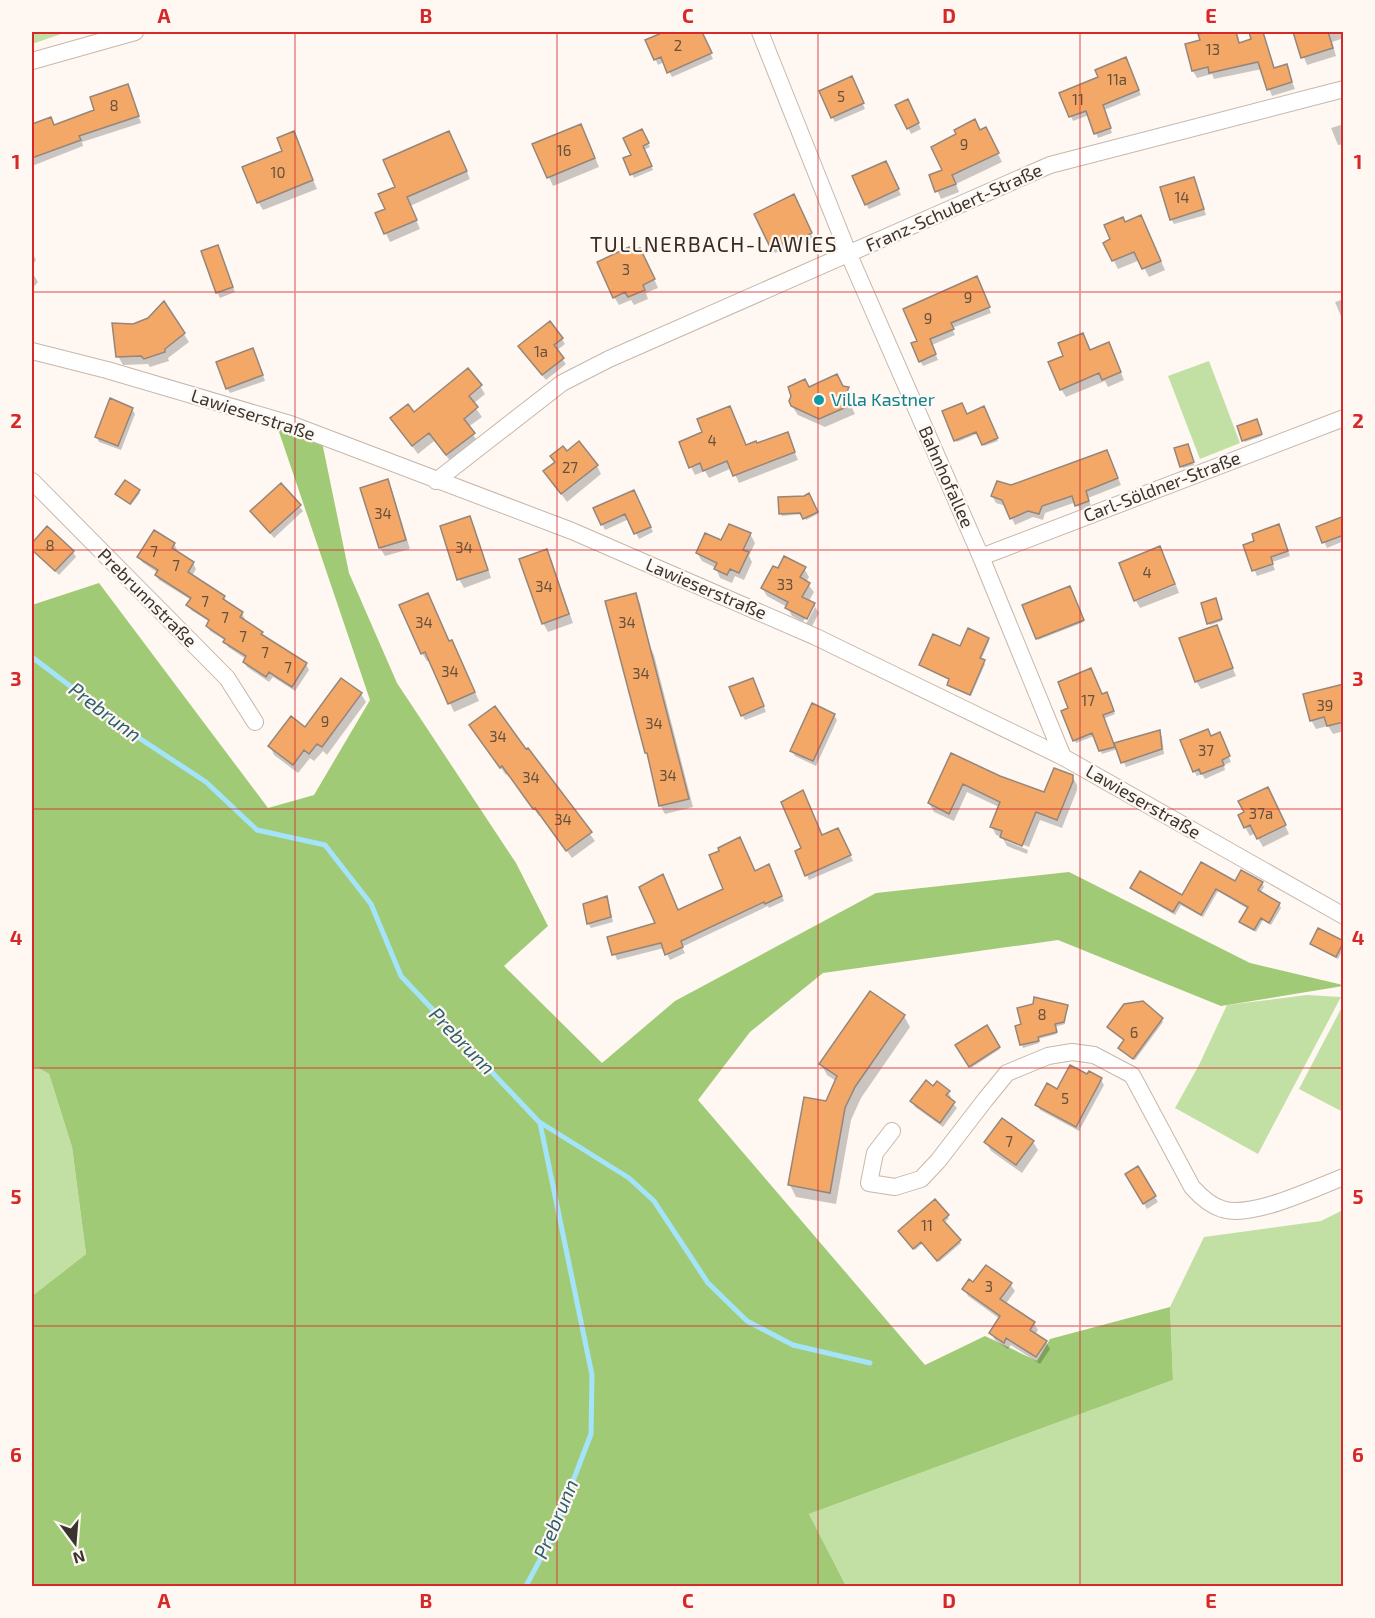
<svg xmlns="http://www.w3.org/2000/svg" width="1375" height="1618" viewBox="0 0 1375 1618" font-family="'Exo 2',sans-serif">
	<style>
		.green { fill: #c2e0a4 }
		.forest { fill: #a1ca76 }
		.shadow { fill: #0003 }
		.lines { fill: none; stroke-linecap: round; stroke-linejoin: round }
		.stream { stroke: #a4e4fb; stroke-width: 5 }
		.building { fill: #f3a868; stroke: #96867a; stroke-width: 1.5 }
		.street-casing { stroke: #c7b7aa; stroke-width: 18 }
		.street { stroke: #fff; stroke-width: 16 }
		.grid { fill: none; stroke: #d62828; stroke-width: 1.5; stroke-opacity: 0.55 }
		.culture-dot { fill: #0f9aa8; stroke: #fef7f2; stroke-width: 2 }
		.labels { text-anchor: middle; stroke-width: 4.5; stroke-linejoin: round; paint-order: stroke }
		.number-label { font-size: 15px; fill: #68513c }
		.street-label { font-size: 18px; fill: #3a342e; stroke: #fef7f2 }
		.culture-label { font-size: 18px; fill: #0d838f; stroke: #fef7f2; text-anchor: start }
		.water-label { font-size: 20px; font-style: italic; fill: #2d5f6f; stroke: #fef7f2 }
		.quarter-label { font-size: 21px; letter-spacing: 1.5px; fill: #382b21; stroke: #fef7f2 }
		.neatline { fill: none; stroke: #d62828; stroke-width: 2 }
		.grid-label { font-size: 20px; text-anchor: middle; font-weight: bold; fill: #d62828 }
	</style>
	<rect width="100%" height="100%" fill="#fef7f2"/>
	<path class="green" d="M 32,32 L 67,32 L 32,44 Z
		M 1209,361 L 1240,443 L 1200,459 L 1168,376 Z
		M 1307,995 L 1341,997 L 1258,1154 L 1175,1108 L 1199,1065 L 1227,1005 Z
		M 1343,1005 L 1343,1112 L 1299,1089 Z
		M 37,1067 L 49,1074 L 72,1147 L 86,1254 L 32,1296 L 32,1069 Z
		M 1343,1210 L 1343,1586 L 846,1586 L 809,1514 L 1173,1380 L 1170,1307 L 1204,1237 L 1321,1221 Z"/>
	<path class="forest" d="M 277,426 L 322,442 L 349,573 L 397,683 L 516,863 L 548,926 L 504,966 L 602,1063 L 675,1001 L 876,893 L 1069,872 L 1250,963 L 1343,985 L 1343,986 L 1221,1006 L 1058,940 L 823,973 L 750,1032 L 698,1100 L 925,1365 L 985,1336 L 1037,1361 L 1050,1339 L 1170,1307 L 1173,1380 L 809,1514 L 846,1586 L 32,1586 L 32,1296 L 86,1254 L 72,1147 L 49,1074 L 37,1067 L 32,1069 L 32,605 L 99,583 L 268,808 L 314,795 L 370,700 Z"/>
	<path class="shadow" d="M 668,32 L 701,32 L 713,59 L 672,77 L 664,62 L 658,65 L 647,40 Z
		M 1213,32 L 1237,32 L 1240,44 L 1253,40 L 1250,32 L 1263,32 L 1275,69 L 1286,66 L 1295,89 L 1272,96 L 1262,69 L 1214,79 L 1212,74 L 1197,78 L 1193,71 L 1187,45 L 1201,41 L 1200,35 Z
		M 1294,32 L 1344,32 L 1344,38 L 1332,42 L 1336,56 L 1307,65 Z
		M 1128,64 L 1141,95 L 1104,110 L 1112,133 L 1098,138 L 1089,115 L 1073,121 L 1061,94 Z
		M 854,83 L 865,109 L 835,122 L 832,117 Z
		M 128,86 L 141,123 L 82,142 L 83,146 L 32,166 L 32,126 L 50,119 L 55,126 L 96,110 Z
		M 910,106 L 921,129 L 911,134 L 908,128 Z
		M 1344,124 L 1344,144 L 1338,145 L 1331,128 Z
		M 980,132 L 990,137 L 1002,162 L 956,184 L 959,192 L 941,199 L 931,176 L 944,171 Z
		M 293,133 L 317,189 L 263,210 L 258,202 Z
		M 585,134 L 599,167 L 553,186 L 534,145 Z
		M 644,135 L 650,147 L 644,150 L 653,170 L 634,178 L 632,174 L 633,156 Z
		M 454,141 L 470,179 L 410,206 L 420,229 L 390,242 L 377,214 L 387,210 L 397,188 Z
		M 888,168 L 901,195 L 869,209 L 866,204 Z
		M 1196,184 L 1206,215 L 1174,224 L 1171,219 Z
		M 797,201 L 813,238 L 801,245 L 799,242 L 775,253 L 772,248 Z
		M 1125,224 L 1145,225 L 1165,270 L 1149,277 L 1140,260 L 1118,269 L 1105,243 L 1112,240 Z
		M 32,252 L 36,260 L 32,266 Z
		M 220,252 L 235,292 L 220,298 L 217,292 Z
		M 631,254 L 645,258 L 658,288 L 646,293 L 648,299 L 634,305 L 631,300 L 619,305 L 614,297 Z
		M 32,272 L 38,282 L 32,289 Z
		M 980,283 L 991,313 L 952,328 L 955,335 L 932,345 L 938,360 L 923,366 L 920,361 L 919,342 Z
		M 1344,299 L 1344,323 L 1335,302 Z
		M 164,304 L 189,342 L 168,358 L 169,361 L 150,367 L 148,364 L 123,365 L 118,356 L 133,325 L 149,319 Z
		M 1083,335 L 1091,351 L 1113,353 L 1124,380 L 1108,387 L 1105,381 L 1066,397 L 1061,389 L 1065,357 Z
		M 562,339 L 565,344 L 556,351 L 566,364 L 546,380 L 523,351 Z
		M 256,355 L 265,381 L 230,393 L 227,388 Z
		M 480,386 L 485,394 L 473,404 L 482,417 L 468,427 L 478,442 L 452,463 L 434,441 L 418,454 L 392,419 L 413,414 Z
		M 843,387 L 848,389 L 852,397 L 850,404 L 855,414 L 825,427 L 798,415 L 792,406 L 809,389 Z
		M 984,408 L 998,441 L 984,446 L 979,433 L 957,442 L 944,412 L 966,416 Z
		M 132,409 L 135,414 L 121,450 L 99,442 L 96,436 Z
		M 1258,423 L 1262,436 L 1245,442 L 1244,440 Z
		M 704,433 L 746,446 L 757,445 L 787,434 L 798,460 L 739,483 L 732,468 L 709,478 L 705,471 L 695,475 L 691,467 Z
		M 1189,448 L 1194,465 L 1183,468 L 1182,466 Z
		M 1107,452 L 1121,485 L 1088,498 L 1092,508 L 1081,512 L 1076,502 L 1045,513 L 1043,520 L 1033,517 L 1015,525 L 1006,506 L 996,503 L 992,496 Z
		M 567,453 L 597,466 L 601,474 L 567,502 L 545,472 Z
		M 388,481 L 392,490 L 410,549 L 385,556 L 380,548 L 362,489 Z
		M 281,485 L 303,511 L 274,538 L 255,516 Z
		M 138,491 L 140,493 L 131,505 L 117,494 Z
		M 808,495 L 818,514 L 806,520 L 803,514 L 782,516 L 781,514 Z
		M 637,497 L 653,532 L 639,539 L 629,519 L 605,530 L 595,509 Z
		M 470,518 L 474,526 L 491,578 L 464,588 L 459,579 Z
		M 1344,518 L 1344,541 L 1327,548 L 1318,528 Z
		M 47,528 L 73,552 L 76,557 L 59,575 L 32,549 L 32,545 Z
		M 1281,531 L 1290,556 L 1272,562 L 1275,570 L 1257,576 L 1245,545 Z
		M 750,534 L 755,543 L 749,556 L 752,562 L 744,580 L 735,576 L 732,583 L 720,578 L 716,568 L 702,561 L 697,553 L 722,542 Z
		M 174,544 L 177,549 L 175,552 L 193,563 L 196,569 L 192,576 L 224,597 L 227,603 L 242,613 L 245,619 L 243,621 L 262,633 L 265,639 L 306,664 L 309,670 L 295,691 L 273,677 L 269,682 L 247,667 L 244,662 L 246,659 L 228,647 L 226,641 L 210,631 L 207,626 L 210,622 L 191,610 L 188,605 L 191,600 L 159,580 L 156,575 L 158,573 L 142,562 L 139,557 Z
		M 546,551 L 551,559 L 573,623 L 548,632 L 543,623 Z
		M 804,568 L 809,577 L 806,582 L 814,592 L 809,601 L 814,605 L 819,613 L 812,626 L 806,624 L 815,607 L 811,607 L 803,622 L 792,616 L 787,607 L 767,596 L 762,588 L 778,570 Z
		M 1176,585 L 1179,593 L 1140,608 L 1136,601 Z
		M 1071,590 L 1084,622 L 1038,640 L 1037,638 Z
		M 635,595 L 640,603 L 650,647 L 654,655 L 693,807 L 665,814 L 660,805 L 650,759 L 646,753 Z
		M 1217,602 L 1222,621 L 1210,625 L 1209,623 Z
		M 401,606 L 456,650 L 479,701 L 454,712 L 430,660 L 427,661 L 422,653 Z
		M 1216,627 L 1236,676 L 1201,689 L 1196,681 Z
		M 988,639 L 989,641 L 981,660 L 985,664 L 971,696 L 950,687 L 951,680 L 921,665 Z
		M 755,685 L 766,712 L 745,720 L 742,715 Z
		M 1344,685 L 1344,731 L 1333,734 L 1328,726 L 1316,729 L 1311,720 Z
		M 361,694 L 366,702 L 327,755 L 323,751 L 314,761 L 310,758 L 298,773 L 274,755 L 270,746 L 305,729 Z
		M 1102,696 L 1108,697 L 1115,714 L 1103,719 L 1113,745 L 1159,732 L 1162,737 L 1164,754 L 1126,767 L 1118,749 L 1102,754 L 1094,736 L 1076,743 L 1075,740 Z
		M 834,715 L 837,720 L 816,766 L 795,756 L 792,751 Z
		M 476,734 L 526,751 L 528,750 L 595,841 L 572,858 L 541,815 L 539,816 L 508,774 L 506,775 Z
		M 1211,737 L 1221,737 L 1231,762 L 1224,765 L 1225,770 L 1205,779 L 1202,774 L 1197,776 L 1194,771 Z
		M 952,755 L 1000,777 L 1045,794 L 1072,776 L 1077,785 L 1077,790 L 1062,828 L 1040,820 L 1029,847 L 1006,838 L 1006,841 L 1028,850 L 1027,854 L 1007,846 L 1002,837 L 996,835 L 992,827 L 999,807 L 967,792 L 954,821 L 934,812 L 929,803 Z
		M 1272,797 L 1289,834 L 1263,847 L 1255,833 L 1250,836 L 1239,816 Z
		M 841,835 L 853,861 L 809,880 L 807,875 L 803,849 L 823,837 Z
		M 721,851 L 755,873 L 772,871 L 784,901 L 769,908 L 768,906 L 682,947 L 685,953 L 670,960 L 664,948 L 617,960 L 609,938 L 657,924 L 678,911 L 725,890 Z
		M 1236,883 L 1262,883 L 1264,887 L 1260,893 L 1279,904 L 1281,908 L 1271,925 L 1263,920 L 1256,932 L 1243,925 L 1241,922 L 1248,909 L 1218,891 L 1203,917 L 1181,905 L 1175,915 L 1134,891 L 1132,888 L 1182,897 Z
		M 607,898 L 609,903 L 613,922 L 591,928 L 588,923 Z
		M 1318,930 L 1344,942 L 1344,947 L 1338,959 L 1313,946 L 1311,944 Z
		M 1143,1003 L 1163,1022 L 1135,1060 L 1121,1050 Z
		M 1067,1006 L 1065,1024 L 1055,1027 L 1057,1034 L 1038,1039 L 1039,1043 L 1023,1048 L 1016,1027 Z
		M 904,1016 L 910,1027 L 861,1098 L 851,1120 L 836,1204 L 796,1197 L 790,1185 L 836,1081 L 827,1075 L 821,1064 Z
		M 986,1027 L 1000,1049 L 971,1068 L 957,1045 Z
		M 1089,1073 L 1101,1080 L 1104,1085 L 1079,1131 L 1040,1110 L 1037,1105 L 1058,1091 L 1087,1076 Z
		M 934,1088 L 948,1092 L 951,1097 L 950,1100 L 957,1108 L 943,1127 L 915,1107 L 912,1102 Z
		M 986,1142 L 1033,1142 L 1038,1150 L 1022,1173 L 991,1151 Z
		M 1138,1168 L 1158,1202 L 1147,1209 L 1127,1175 Z
		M 935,1201 L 949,1218 L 944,1223 L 961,1243 L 939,1262 L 923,1243 L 915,1250 L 901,1234 Z
		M 1010,1284 L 1015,1291 L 1005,1305 L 1034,1323 L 1038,1330 L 1035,1335 L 1046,1342 L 1050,1349 L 1040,1364 L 1011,1345 L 1008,1349 L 995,1340 L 991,1333 L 1000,1319 L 968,1296 L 964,1289 Z"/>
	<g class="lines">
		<path class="stream" d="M 32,657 L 133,734 L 206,782 L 257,830 L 325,845 L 371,904 L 401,976 L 540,1123 L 592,1375 L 591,1434 L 550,1541 L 526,1586
			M 541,1123 L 629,1178 L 654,1201 L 708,1283 L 747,1321 L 793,1345 L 870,1363"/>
	</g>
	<path class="building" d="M 664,32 L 702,32 L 712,53 L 667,73 L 661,57 L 654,60 L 645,40 Z
		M 1206,32 L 1236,32 L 1239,43 L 1251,39 L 1249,32 L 1263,32 L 1274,68 L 1287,64 L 1292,82 L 1267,90 L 1258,62 L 1209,73 L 1208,67 L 1192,71 L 1185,44 L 1200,40 L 1198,34 Z
		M 1293,32 L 1328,32 L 1333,48 L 1301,58 Z
		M 1126,57 L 1139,90 L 1103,105 L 1111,128 L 1094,134 L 1086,111 L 1069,117 L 1059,93 L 1098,77 L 1095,70 Z
		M 852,76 L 864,103 L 831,118 L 819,91 Z
		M 128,84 L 139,116 L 79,136 L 81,140 L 32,158 L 32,124 L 51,117 L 54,125 L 94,110 L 90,97 Z
		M 908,99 L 919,123 L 907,129 L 895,105 Z
		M 975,119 L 980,130 L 986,127 L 999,153 L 952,175 L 956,184 L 935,192 L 929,175 L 942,170 L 931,147 L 956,134 L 954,130 Z
		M 581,124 L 595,158 L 547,178 L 532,144 Z
		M 642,129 L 649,143 L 643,146 L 652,166 L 630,175 L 623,158 L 631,155 L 623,138 Z
		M 294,131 L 313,180 L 257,203 L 242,167 L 282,151 L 277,138 Z
		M 449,131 L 467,171 L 407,197 L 417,220 L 384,234 L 375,213 L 385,209 L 378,194 L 395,187 L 383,160 Z
		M 886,161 L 899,189 L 865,205 L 852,176 Z
		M 1194,177 L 1204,209 L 1170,220 L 1160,187 Z
		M 794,194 L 812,233 L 797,240 L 795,237 L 771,249 L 754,214 Z
		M 1141,215 L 1161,261 L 1142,269 L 1134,252 L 1112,261 L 1103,243 L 1110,239 L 1104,225 L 1123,217 L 1125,222 Z
		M 218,245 L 233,287 L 216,293 L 201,251 Z
		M 629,247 L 631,252 L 640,248 L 655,279 L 643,285 L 645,290 L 628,297 L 625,292 L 613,298 L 597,262 Z
		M 977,276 L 990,307 L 951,323 L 954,329 L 930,339 L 936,354 L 919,362 L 911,343 L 917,341 L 903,309 Z
		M 164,301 L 185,333 L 165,349 L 165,352 L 144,359 L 141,356 L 116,357 L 112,323 L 133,324 L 148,318 Z
		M 550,321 L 563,338 L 554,345 L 564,358 L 542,375 L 518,346 Z
		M 1083,333 L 1090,350 L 1109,342 L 1121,372 L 1102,380 L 1099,373 L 1060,390 L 1048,362 L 1063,356 L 1058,343 Z
		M 253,348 L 263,375 L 226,389 L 216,362 Z
		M 468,368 L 482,385 L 469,396 L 478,407 L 464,419 L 475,433 L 446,455 L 429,433 L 412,446 L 390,418 L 408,404 L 414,412 Z
		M 837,374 L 843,386 L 849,387 L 846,394 L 851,405 L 819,419 L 791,406 L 789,401 L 791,396 L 788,387 L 805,379 L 809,387 Z
		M 110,398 L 133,408 L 118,446 L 95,437 Z
		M 962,403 L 967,414 L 984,406 L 998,438 L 982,445 L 976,432 L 954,441 L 942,411 Z
		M 730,406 L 746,445 L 756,441 L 757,443 L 788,432 L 795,452 L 733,476 L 727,461 L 703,471 L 700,463 L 689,468 L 679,442 L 702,432 L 697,419 Z
		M 1257,419 L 1262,434 L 1242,441 L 1237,426 Z
		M 579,441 L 598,465 L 561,494 L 543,471 L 555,462 L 550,456 L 563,446 L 567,451 Z
		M 1188,444 L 1194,462 L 1180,467 L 1174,448 Z
		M 1107,450 L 1118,478 L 1086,491 L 1089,501 L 1075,506 L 1072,496 L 1042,506 L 1039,514 L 1028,511 L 1010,519 L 1002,500 L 991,496 L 997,481 L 1011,485 Z
		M 388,479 L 406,540 L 379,548 L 360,488 Z
		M 125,480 L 140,490 L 130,504 L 115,494 Z
		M 281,483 L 301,505 L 270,533 L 250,511 Z
		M 634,490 L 651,527 L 634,534 L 625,514 L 601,525 L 593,508 Z
		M 809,493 L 818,512 L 803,519 L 800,513 L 779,514 L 778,497 L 804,496 Z
		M 470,516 L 488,570 L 457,580 L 440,526 Z
		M 1344,516 L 1344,535 L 1322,543 L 1316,527 Z
		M 729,524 L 751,533 L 743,550 L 749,552 L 739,573 L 730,569 L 727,575 L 714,569 L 717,563 L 696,553 L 705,533 L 721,540 Z
		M 1279,524 L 1288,551 L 1271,557 L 1273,564 L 1252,571 L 1243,545 L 1254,541 L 1252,534 Z
		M 47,526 L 74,551 L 55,571 L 32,550 L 32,543 Z
		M 154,530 L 175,543 L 172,548 L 194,562 L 188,572 L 225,596 L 223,599 L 243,612 L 240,617 L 263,632 L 261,634 L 307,663 L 292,687 L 269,672 L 266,677 L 243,662 L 246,656 L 223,642 L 225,639 L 206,626 L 209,620 L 186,605 L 191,598 L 155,575 L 158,570 L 137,557 Z
		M 1160,546 L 1175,584 L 1134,601 L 1119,563 Z
		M 547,549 L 569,614 L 542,624 L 519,559 Z
		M 784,556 L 806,567 L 800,577 L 810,583 L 802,597 L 815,603 L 807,619 L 785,608 L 788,602 L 761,588 L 773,566 L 778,568 Z
		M 1070,586 L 1084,620 L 1036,639 L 1022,605 Z
		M 428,593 L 449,641 L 452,640 L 475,692 L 448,704 L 425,652 L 421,654 L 399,605 Z
		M 636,593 L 689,799 L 659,806 L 647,753 L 645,753 L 605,601 Z
		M 1216,598 L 1222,619 L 1207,624 L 1201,603 Z
		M 1217,625 L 1233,668 L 1195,682 L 1179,638 Z
		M 968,628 L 989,638 L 980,658 L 985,660 L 970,695 L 947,685 L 949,679 L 919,665 L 933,634 L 960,646 Z
		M 1091,668 L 1102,694 L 1107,692 L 1114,711 L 1103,715 L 1115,747 L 1099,751 L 1092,733 L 1073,741 L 1061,711 L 1068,708 L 1058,682 Z
		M 341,678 L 362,693 L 322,747 L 317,744 L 309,754 L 304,750 L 293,765 L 268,746 L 291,716 L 305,727 Z
		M 753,678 L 764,706 L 741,716 L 729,687 Z
		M 1344,684 L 1344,722 L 1327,726 L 1324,717 L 1310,721 L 1303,694 Z
		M 812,703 L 835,714 L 813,761 L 790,751 Z
		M 495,706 L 526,749 L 528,748 L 592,832 L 566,851 L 535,808 L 533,809 L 502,766 L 500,768 L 469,725 Z
		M 1208,729 L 1211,736 L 1220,732 L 1230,756 L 1222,760 L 1224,765 L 1201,774 L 1199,769 L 1193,772 L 1180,740 Z
		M 1160,730 L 1162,749 L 1121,763 L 1114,743 Z
		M 951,753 L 1000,776 L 1044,792 L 1054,768 L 1073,775 L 1073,781 L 1057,820 L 1036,812 L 1022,846 L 1000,837 L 1002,831 L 990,827 L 1000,802 L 963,784 L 949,814 L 928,803 Z
		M 1268,787 L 1286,825 L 1257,839 L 1250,825 L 1244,828 L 1238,815 L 1244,812 L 1238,801 Z
		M 803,790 L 822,835 L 838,828 L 851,855 L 805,876 L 795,851 L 801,848 L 781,802 Z
		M 740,837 L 755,871 L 769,864 L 782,896 L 765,904 L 764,902 L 681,941 L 683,947 L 665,955 L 661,943 L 612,955 L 607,937 L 655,923 L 639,887 L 663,874 L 678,910 L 723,889 L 709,855 L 719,851 L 718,848 Z
		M 1201,862 L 1235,881 L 1241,870 L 1263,882 L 1258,890 L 1280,903 L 1269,923 L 1261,918 L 1254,930 L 1239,922 L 1248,907 L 1216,889 L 1201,915 L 1179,902 L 1173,912 L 1130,888 L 1140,871 L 1182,895 Z
		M 607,896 L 611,917 L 587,924 L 583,904 Z
		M 1318,928 L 1344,941 L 1336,957 L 1310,944 Z
		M 870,991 L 905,1015 L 855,1087 L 845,1108 L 830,1193 L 788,1185 L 804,1097 L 826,1101 L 837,1076 L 819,1064 Z
		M 1034,997 L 1068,1005 L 1064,1022 L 1055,1024 L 1057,1032 L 1038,1037 L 1039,1041 L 1020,1045 L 1015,1026 L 1021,1024 L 1017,1008 L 1033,1004 Z
		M 1143,1001 L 1163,1018 L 1133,1059 L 1118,1048 L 1124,1040 L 1107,1027 L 1124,1004 Z
		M 987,1025 L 1000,1047 L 969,1067 L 955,1045 Z
		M 1070,1065 L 1087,1074 L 1089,1071 L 1102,1078 L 1076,1127 L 1035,1105 L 1047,1083 L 1057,1089 Z
		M 926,1080 L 933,1086 L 937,1081 L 950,1091 L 946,1095 L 955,1102 L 940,1123 L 910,1101 Z
		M 1002,1118 L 1034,1141 L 1016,1165 L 984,1142 Z
		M 1138,1166 L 1156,1196 L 1143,1204 L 1125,1174 Z
		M 935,1199 L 949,1215 L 943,1220 L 961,1240 L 937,1261 L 921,1242 L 913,1249 L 898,1231 Z
		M 986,1265 L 1012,1283 L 1000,1299 L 1035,1322 L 1030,1330 L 1047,1341 L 1036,1357 L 1006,1338 L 1004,1343 L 989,1333 L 1000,1316 L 962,1289 L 969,1279 L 973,1282 Z"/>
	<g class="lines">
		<g class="street-casing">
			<path id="street" d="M 760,32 L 849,255 L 981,557 L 1063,757
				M 32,61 L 135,32
				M 32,351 L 107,370 L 290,424 L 572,531 L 816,637 L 1063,757 L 1344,916
				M 32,481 L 227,678 L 255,722
				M 436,481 L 562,383 L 609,359 L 1050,165 L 1344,89
				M 981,557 L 1344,418
				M 892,1131 L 875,1153 L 869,1183 L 895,1187 L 921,1179 L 938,1161 L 985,1100 L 1007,1073 L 1048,1056 L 1072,1052 L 1094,1055 L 1132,1075 L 1192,1187 C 1200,1196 1209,1205 1222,1209 C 1252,1219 1314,1188 1344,1177"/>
		</g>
		<use href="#street" class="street"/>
	</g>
	<path class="grid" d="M 295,32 L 295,1586M 557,32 L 557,1586M 818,32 L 818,1586M 1080,32 L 1080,1586M 32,292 L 1344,292M 32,550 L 1344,550M 32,809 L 1344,809M 32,1068 L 1344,1068M 32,1326 L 1344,1326"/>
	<circle class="culture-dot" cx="819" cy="400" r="6"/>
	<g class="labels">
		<g class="number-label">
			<text x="678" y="51">2</text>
			<text x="1213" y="55">13</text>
			<text x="1117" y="85">11a</text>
			<text x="841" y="102">5</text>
			<text x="1078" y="105">11</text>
			<text x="114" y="111">8</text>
			<text x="964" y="150">9</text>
			<text x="564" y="156">16</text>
			<text x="278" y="178">10</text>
			<text x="1182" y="203">14</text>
			<text x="626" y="275">3</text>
			<text x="968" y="303">9</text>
			<text x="928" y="324">9</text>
			<text x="541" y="357">1a</text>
			<text x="712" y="446">4</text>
			<text x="570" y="473">27</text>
			<text x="383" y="519">34</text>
			<text x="50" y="551">8</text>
			<text x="464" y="553">34</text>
			<text x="154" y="557">7</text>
			<text x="176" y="571">7</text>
			<text x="1147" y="578">4</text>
			<text x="785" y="590">33</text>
			<text x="544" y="592">34</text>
			<text x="205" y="607">7</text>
			<text x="225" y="623">7</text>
			<text x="424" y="628">34</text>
			<text x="627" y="628">34</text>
			<text x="243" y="642">7</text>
			<text x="265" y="658">7</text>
			<text x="288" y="673">7</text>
			<text x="450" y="677">34</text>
			<text x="641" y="679">34</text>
			<text x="1088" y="706">17</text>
			<text x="1325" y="711">39</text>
			<text x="325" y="727">9</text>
			<text x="654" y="729">34</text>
			<text x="498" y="742">34</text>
			<text x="1206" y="756">37</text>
			<text x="668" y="781">34</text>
			<text x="531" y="783">34</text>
			<text x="1261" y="819">37a</text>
			<text x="563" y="825">34</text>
			<text x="1042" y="1020">8</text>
			<text x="1134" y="1038">6</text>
			<text x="1065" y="1104">5</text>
			<text x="1009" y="1147">7</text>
			<text x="927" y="1231">11</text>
			<text x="989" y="1292">3</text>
		</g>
		<g class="street-label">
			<text transform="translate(954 208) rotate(-24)" y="6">Franz-Schubert-Straße</text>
			<text transform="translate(253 415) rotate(18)" y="6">Lawieserstraße</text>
			<text transform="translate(946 477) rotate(66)" y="6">Bahnhofallee</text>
			<text transform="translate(1162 487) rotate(-21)" y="6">Carl-Söldner-Straße</text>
			<text transform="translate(706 589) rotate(23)" y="6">Lawieserstraße</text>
			<text transform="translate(147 598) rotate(45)" y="6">Prebrunnstraße</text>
			<text transform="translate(1143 802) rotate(30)" y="6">Lawieserstraße</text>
		</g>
		<g class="culture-label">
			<text x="831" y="406">Villa Kastner</text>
		</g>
		<g class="water-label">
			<text transform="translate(105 712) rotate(37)" y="7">Prebrunn</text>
			<text transform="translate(462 1041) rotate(46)" y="7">Prebrunn</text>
			<text transform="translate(556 1519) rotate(-67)" y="7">Prebrunn</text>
		</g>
		<g class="quarter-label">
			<text x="714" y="252">TULLNERBACH-LAWIES</text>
		</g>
	</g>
	<rect width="1375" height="1618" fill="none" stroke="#fef7f2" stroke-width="66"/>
	<g transform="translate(75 1543) rotate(164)" stroke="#fef7f2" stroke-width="4.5" paint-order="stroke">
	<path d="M0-4.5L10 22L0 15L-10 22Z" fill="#3a342e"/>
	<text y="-9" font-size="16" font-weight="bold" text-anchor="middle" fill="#3a342e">N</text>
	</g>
	<rect x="33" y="33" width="1309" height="1552" class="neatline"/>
	<g class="grid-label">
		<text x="164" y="23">A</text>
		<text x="426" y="23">B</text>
		<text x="688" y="23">C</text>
		<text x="949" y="23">D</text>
		<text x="1211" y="23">E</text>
		<text x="16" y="169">1</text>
		<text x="1358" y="169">1</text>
		<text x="16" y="428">2</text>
		<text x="1358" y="428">2</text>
		<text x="16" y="686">3</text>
		<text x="1358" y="686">3</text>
		<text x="16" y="945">4</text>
		<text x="1358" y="945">4</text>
		<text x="16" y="1204">5</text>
		<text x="1358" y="1204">5</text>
		<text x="16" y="1462">6</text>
		<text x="1358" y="1462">6</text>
		<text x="164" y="1608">A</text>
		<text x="426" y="1608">B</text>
		<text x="688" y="1608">C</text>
		<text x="949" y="1608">D</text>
		<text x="1211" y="1608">E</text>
	</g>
</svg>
